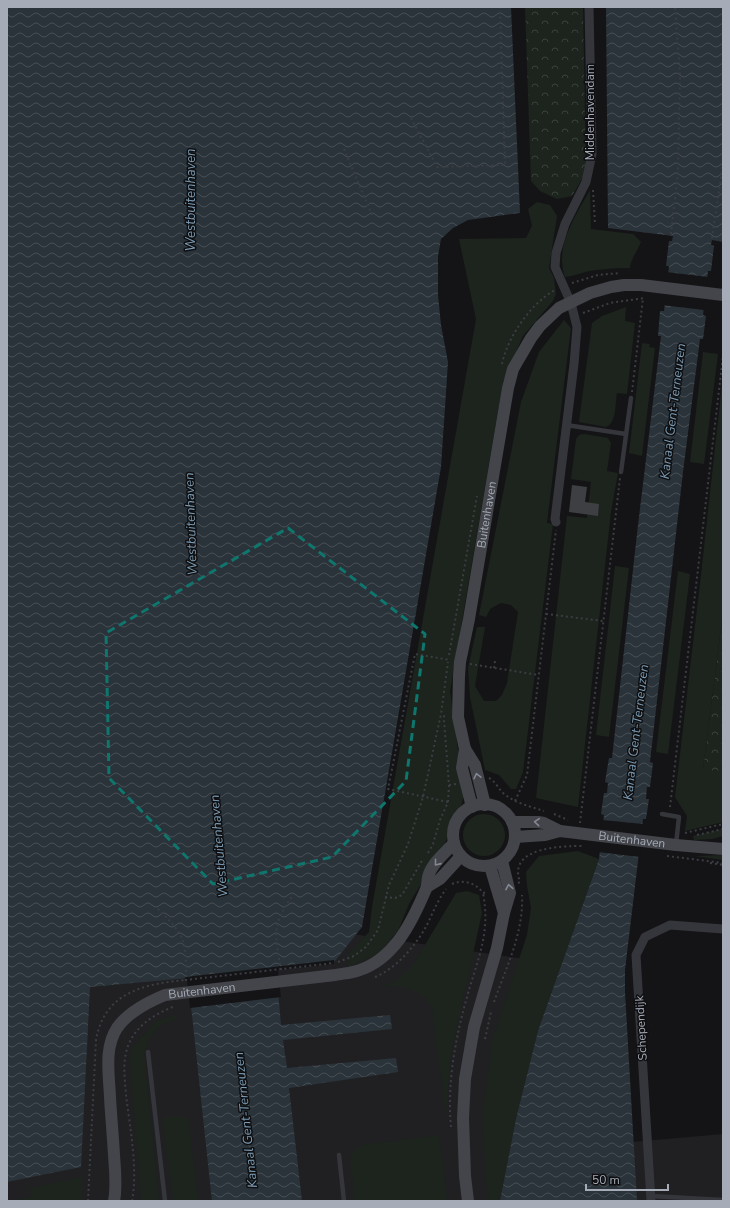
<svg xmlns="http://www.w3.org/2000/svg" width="730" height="1208" viewBox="0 0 730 1208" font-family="'Nunito Sans',sans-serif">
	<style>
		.built { fill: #202023 }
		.grass { fill: #1c241d }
		.forest { fill: url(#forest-crowns) }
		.water { fill: url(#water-waves) }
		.pier { fill: #141416 }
		.building { fill: #3e3f43 }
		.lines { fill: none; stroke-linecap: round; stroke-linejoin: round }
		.path { stroke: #3b3d42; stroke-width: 2; stroke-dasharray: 2 3; stroke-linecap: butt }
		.service { stroke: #35363b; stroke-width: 4.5 }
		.minor { stroke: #35363b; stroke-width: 9 }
		.secondary { stroke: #43454b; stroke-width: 12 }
		.path-bridge { stroke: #3b3d42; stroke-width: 2; stroke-dasharray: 2 3; stroke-linecap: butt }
		.oneway { stroke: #838791 }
		.marked { fill: none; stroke: #0f766e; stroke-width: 3; stroke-dasharray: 8 5; stroke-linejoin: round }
		.labels { text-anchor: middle; stroke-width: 3; stroke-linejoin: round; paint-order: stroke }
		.street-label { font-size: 12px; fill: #a5abb7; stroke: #0f0f11 }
		.water-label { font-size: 13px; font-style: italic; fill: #7b9bb3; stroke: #0f0f11 }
	</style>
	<defs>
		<pattern id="forest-crowns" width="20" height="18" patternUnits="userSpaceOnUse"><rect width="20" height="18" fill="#1c241d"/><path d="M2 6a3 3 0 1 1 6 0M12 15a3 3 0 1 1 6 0" fill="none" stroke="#3a413c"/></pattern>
		<pattern id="water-waves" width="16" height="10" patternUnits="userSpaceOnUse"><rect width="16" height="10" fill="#2a333a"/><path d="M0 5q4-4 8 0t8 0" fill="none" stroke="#464e54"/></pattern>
	</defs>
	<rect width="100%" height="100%" fill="#141416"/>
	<path class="built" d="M 339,932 L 608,971 L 587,1146 L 723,1134 L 723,1201 L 7,1201 L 7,1164 L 85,970 Z"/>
	<path class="grass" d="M 590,190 L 591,229 L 633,234 L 641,242 C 638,250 630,260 630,268 C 616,268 603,269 589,271 C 581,273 573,276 565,277 C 554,247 576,215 590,190 Z
		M 537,202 L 550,205 L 557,216 L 549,268 L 554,278 L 556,294 L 553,301 L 523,336 L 503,382 L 450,691 L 464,794 L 461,807 L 443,848 L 409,904 L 398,931 L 379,953 L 349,967 L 347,955 L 369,932 L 372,907 L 476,319 L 459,239 L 526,238 L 532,226 L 528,209 Z
		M 626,307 L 625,321 L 635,323 L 627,394 L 617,393 C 615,403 617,423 606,427 L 579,422 L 592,323 L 602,316 Z
		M 564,320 L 571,328 L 547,523 L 553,524 L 523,772 L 516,789 L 511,789 L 499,775 L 485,770 L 470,697 L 468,668 L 477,627 L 485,627 L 475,686 L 484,701 L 496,701 L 502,695 L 507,683 L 518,612 L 511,605 L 501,603 L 490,609 L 486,617 L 479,615 L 521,402 L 539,352 Z
		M 642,343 L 650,344 L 649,347 L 655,348 L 642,456 L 629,453 Z
		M 703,352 L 718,354 L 704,464 L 690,462 Z
		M 723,375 L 723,613 L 703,769 L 723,771 L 723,822 L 685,831 L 687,816 L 675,797 L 702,566 Z
		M 584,434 L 608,438 L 611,443 L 607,471 L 618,473 L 611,512 L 578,807 L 536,798 L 567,516 L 587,518 L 591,482 L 571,479 L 576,439 L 579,435 Z
		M 615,566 L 629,568 L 609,737 L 596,735 Z
		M 678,571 L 690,574 L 668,754 L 656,752 Z
		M463 835a21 21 0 1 1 42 0a21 21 0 1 1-42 0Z
		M 723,829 L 723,836 L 712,839 L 694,840 L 693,836 Z
		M 578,851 L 599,859 L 538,1031 L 516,1119 L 500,1201 L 489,1201 L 486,1179 L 483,1114 L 492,1041 L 527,935 L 531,908 L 527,886 L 526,872 L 539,856 Z
		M 723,855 L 723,860 L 695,856 Z
		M 467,891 L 479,895 L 482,913 L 450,1058 L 446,1118 L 432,1008 L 423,995 L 409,988 L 382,986 L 398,980 L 413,965 L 456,893 Z
		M 175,1015 L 177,1019 L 161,1025 L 149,1039 L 144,1054 L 159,1201 L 140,1201 L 141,1196 L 130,1058 L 133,1046 L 157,1021 Z
		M 163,1117 L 188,1117 L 198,1201 L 173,1201 Z
		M 439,1135 L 447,1201 L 355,1201 L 350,1156 L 361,1145 Z
		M 82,1177 L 82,1201 L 8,1201 L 32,1197 L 29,1188 Z"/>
	<path class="forest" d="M 525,7 L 583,7 L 586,172 L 572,196 L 557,199 L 540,191 L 531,181 Z
		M 723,613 L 723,771 L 703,770 Z"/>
	<path class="water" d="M 7,7 L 511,7 L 520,213 L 468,220 L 453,228 L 441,239 L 438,256 L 438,295 L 441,325 L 448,362 L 441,467 L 362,927 L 335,961 L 276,968 L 281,1025 L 390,1015 L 392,1029 L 283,1040 L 287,1068 L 396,1058 L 398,1072 L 289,1088 L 302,1201 L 212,1201 L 188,978 L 90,987 L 81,1167 L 7,1182 Z
		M 606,7 L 723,7 L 723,242 L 712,240 L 711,245 L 714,246 L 711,271 L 708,271 L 703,315 L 706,316 L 703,339 L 700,339 L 683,472 L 650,762 L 653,763 L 650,787 L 647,787 L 646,799 L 649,799 L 646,819 L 643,819 L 625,970 L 625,992 L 637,1201 L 500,1201 L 516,1119 L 538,1031 L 599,859 L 604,815 L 601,814 L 604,793 L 607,793 L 608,783 L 605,782 L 609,758 L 612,758 L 638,525 L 661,336 L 658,336 L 660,311 L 664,311 L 669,266 L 666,266 L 669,241 L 672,241 L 673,236 L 608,228 Z"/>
	<path class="pier" d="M 666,272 L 708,277 L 704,310 L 662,305 Z
		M 602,820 L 643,824 L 640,857 L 598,852 Z
		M 334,960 L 334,964 L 278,970 L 281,997 L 190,1008 L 187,980 L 185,980 L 185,977 Z"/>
	<path class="building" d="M 572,485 L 587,487 L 585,502 L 599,504 L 598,516 L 569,512 Z"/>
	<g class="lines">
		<path class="path" d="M 351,7 L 351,8
			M 411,118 L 437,167 L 505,165 L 500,7
			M 344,149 L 372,215
			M 593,190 L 595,224
			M 671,234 L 678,172 L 680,74 L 675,7
			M 712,238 L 723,164
			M 572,283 L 598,275 L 620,273
			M 583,313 L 610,303 L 644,298
			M 502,364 C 507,338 531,303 555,290
			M 632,392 L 643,298
			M 546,614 L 603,621
			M 449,655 L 477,496
			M 470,664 L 539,675
			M 494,668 L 495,661
			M 489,778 C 495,781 498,788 502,792 C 514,803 529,806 544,811
			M 449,785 L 456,784
			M 515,801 L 527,775 L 556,530
			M 448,802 L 388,789 L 415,654 L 450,660
			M 670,807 L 723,356
			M 554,814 L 568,820
			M 580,823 L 620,478
			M 685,833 L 723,824
			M 697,835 L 723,829
			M 428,853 L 433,844 L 440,820 L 448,802 L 449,785 L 444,720 L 444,716 L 441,714
			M 667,856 L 723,863
			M 710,863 L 723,865
			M 518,883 L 520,882 C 507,847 562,846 583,846
			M 452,884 C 464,879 476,883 483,893 L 487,892
			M 385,897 L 395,898 L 402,895 L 423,859
			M 158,909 C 167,918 181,931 184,944 C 186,956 186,969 186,981
			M 338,962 L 354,956 L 366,947 L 378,930 L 389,885 L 408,844 L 423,797 L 441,714 L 448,662
			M 281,970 C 275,934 271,926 293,895
			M 375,977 C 397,968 416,945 427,925 C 433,912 438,900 446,889
			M 494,1002 C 506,968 524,932 522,895
			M 485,1039 L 491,1012
			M 451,1127 C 447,1084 455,1039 467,997 C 477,960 491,934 483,893
			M 88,1201 L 96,1040 C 104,993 143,984 185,980
			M 132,1201 C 138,1169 130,1128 126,1095 C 125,1079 122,1062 128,1046 C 136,1025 155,1014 175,1006"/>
		<path class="service" d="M 566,425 L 626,434
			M 621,472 L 631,398
			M 662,814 L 679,817 L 676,844
			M 148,1052 L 165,1201
			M 339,1155 L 344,1201
			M 651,1196 L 723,1200"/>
		<path class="minor" d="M 556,522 L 555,519 L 574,364 L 577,327 L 571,303 L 555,267 L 556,253 L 565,224 L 586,182 L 592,154 L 589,7
			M 651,1201 L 636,955 L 645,937 L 670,925 L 723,929"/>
		<g class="secondary">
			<path d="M 465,749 L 475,765 L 485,805"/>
			<circle cx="484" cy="835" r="31"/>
			<path id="s1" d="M 472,807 L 462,768 L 465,749 L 458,717 L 459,676 L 460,662 L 469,619 L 508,388 L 513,369 L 531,338 L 540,326 L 559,308 L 590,293 L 611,287 L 624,285 L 641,285 L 723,295"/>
			<path d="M 512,822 L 538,822 L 544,823 L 560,831"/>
			<path id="s2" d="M 515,837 L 545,835 L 560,831 L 676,845 L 723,849"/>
			<path d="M 490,866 L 504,913"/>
			<path d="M 427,887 L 440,879 L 461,856"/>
			<path id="s3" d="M 114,1201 C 117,1186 115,1170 114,1155 C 113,1136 111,1116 110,1097 C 109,1074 104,1048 117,1028 C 128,1012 148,1002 165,995 L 335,975 C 342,974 350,973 357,971 C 394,960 412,922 426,889 C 428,884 427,878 429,874 C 433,862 446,852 454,843"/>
			<path d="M 468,1201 L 465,1176 L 463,1118 L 465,1079 L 474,1027 L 497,948 L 504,913 L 510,893 L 502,861"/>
		</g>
		<path class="path-bridge" d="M 185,980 L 334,963"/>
	</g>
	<defs><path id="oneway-chevron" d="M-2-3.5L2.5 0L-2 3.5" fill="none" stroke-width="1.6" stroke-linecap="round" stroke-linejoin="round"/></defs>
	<g class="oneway">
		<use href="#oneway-chevron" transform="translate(477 776) rotate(-103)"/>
		<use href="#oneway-chevron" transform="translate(537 822) rotate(-175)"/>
		<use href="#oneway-chevron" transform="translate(437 863) rotate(129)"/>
		<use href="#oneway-chevron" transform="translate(509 887) rotate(-100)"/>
	</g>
	<path class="marked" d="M 288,528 L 425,634 L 406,781 L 332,857 L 213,884 L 109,778 L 106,633 Z"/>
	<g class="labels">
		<g class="street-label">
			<text transform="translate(590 112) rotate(-90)" y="4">Middenhavendam</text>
			<text dy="4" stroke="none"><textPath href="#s1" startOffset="297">Buitenhaven</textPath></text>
			<text dy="4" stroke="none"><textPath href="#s2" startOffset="118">Buitenhaven</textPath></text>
			<text dy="4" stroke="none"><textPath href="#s3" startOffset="271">Buitenhaven</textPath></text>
			<text transform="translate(641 1028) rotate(-93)" y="4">Schependijk</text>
		</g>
		<g class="water-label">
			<text transform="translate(190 200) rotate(-90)" y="5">Westbuitenhaven</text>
			<text transform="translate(672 411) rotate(-83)" y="5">Kanaal Gent-Terneuzen</text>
			<text transform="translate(190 524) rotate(-92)" y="5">Westbuitenhaven</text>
			<text transform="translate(635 732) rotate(-83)" y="5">Kanaal Gent-Terneuzen</text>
			<text transform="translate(218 846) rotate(-95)" y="5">Westbuitenhaven</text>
			<text transform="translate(245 1120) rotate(-96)" y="5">Kanaal Gent-Terneuzen</text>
		</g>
	</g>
	<rect width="730" height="1208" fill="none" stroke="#a5abb7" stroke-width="16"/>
	<path d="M586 1184v6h82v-6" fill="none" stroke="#a5abb7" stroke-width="2"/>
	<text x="592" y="1184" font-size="12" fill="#a5abb7" stroke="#0f0f11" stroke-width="3" paint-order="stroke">50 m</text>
</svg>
